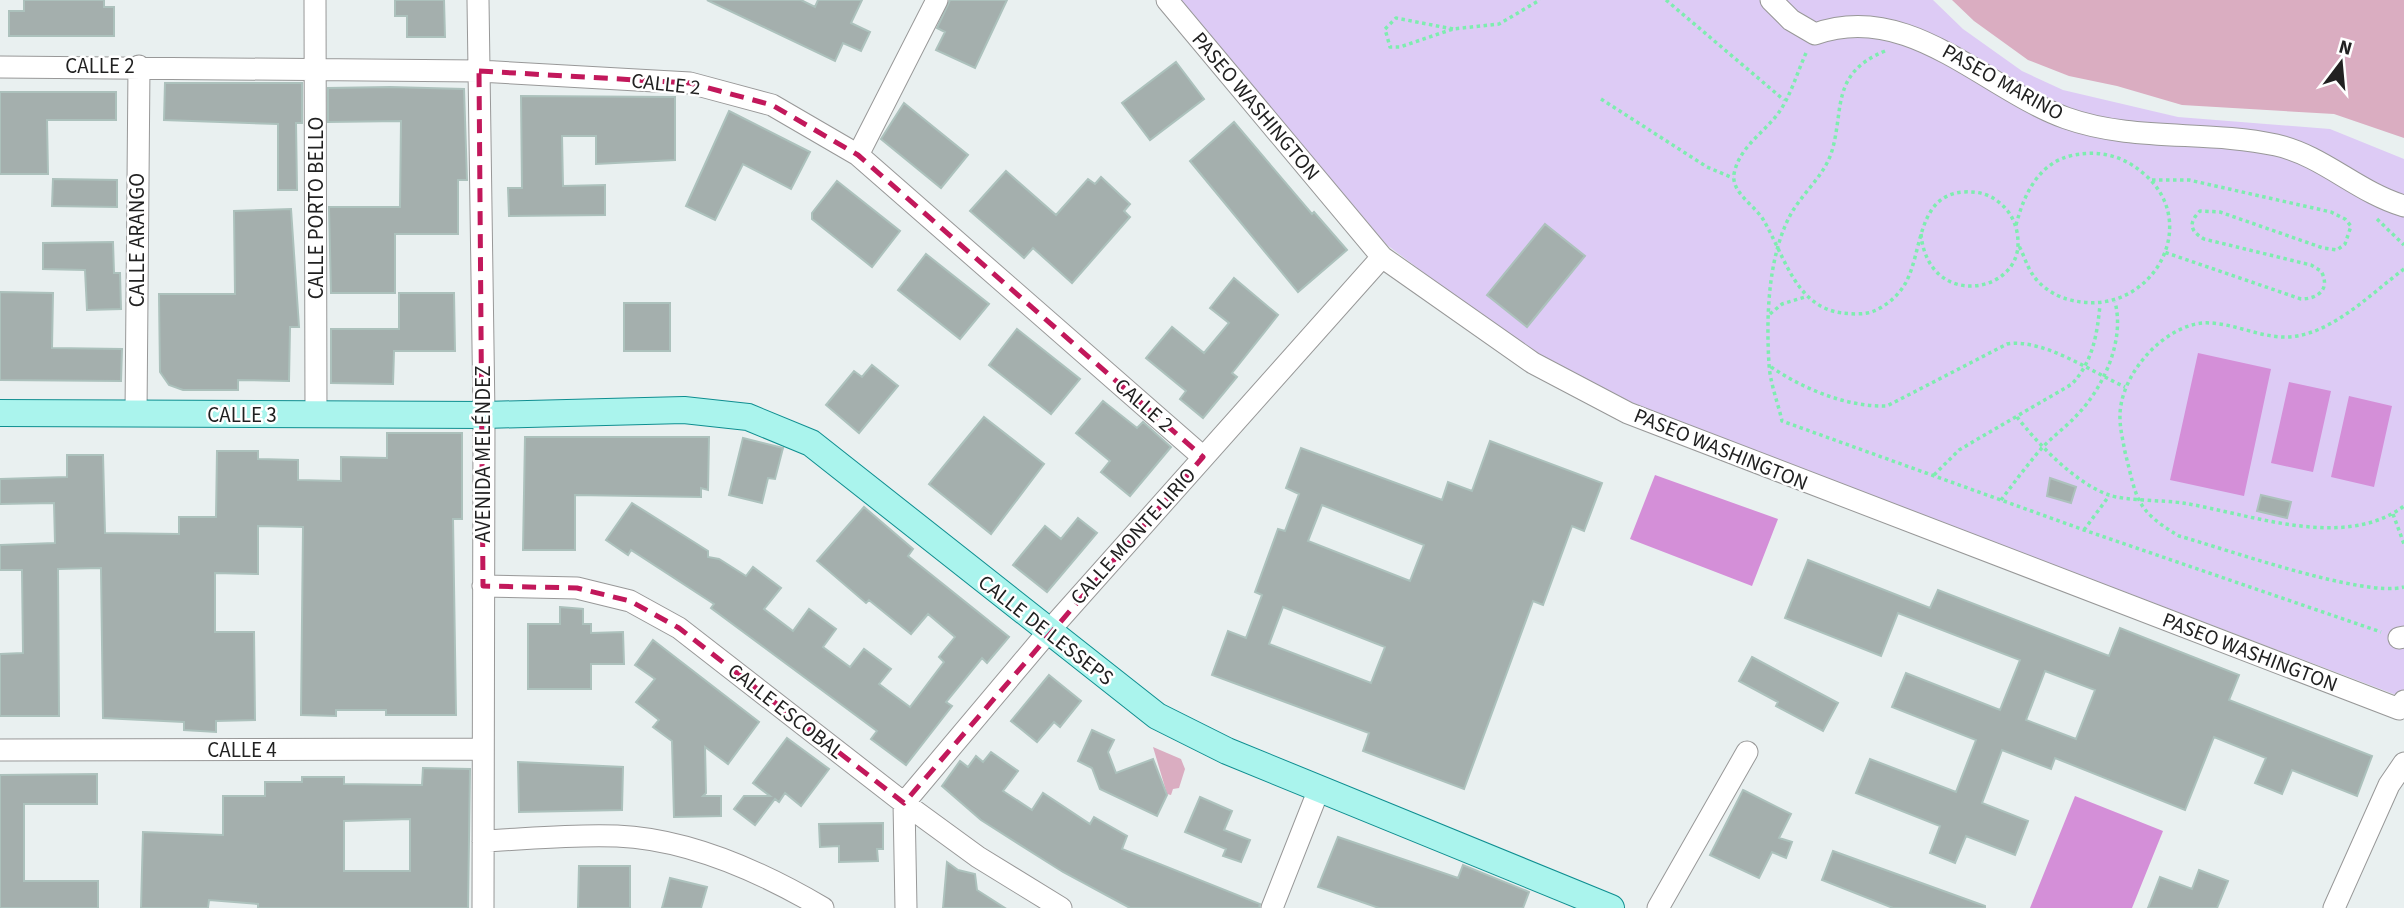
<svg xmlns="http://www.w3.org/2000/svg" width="2404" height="908" viewBox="0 0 2404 908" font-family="'Source Sans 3',sans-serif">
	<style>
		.park { fill: #ddcbf5 }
		.pitch { fill: #d48fd8 }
		.water { fill: #daadc1 }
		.building { fill: #a4afad; stroke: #acc1bc; stroke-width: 2; fill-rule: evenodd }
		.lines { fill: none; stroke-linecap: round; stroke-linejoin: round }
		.minor-casing { stroke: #989898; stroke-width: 23 }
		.major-casing { stroke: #0e8e90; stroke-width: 28 }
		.path { stroke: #7dedaf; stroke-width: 3.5; stroke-dasharray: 3.5 3.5; stroke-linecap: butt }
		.minor { stroke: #fff; stroke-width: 21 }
		.major { stroke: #aaf4ed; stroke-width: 26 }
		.marked { fill: none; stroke: #c2185b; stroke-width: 5; stroke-dasharray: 14 9; stroke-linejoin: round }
		.labels { text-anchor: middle; stroke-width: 5; stroke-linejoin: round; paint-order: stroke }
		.street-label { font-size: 21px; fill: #212121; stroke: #fff }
	</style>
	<rect width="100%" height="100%" fill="#e9f0f0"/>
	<path class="park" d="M 1179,0 L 1933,0 L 1963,29 L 2022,71 L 2063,90 L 2178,117 L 2330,129 L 2404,159 L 2404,698 L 1736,444 L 1631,402 L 1533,355 L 1387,245 Z"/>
	<path class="pitch" d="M 2198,353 L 2271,369 L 2244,496 L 2170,480 Z
		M 2289,382 L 2331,391 L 2313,472 L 2271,463 Z
		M 2349,396 L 2392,406 L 2374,487 L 2331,477 Z
		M 1655,475 L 1778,519 L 1752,586 L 1630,539 Z
		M 2075,796 L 2163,831 L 2132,908 L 2030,908 Z"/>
	<path class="water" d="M 1952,0 L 2404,0 L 2404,138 L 2334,114 L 2182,105 L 2117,86 L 2069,76 L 2028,60 L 1974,21 Z
		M 1153,747 L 1181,759 L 1185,769 L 1179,788 L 1173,789 L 1171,795 L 1167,794 Z"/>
	<path class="building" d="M 24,0 L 104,0 L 104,7 L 114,7 L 114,36 L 9,36 L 9,11 L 24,11 Z
		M 395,0 L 444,0 L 445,37 L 407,37 L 407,16 L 395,16 Z
		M 707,0 L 801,0 L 815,7 L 818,0 L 862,0 L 851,23 L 870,32 L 861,51 L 843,43 L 835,61 Z
		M 950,0 L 1007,0 L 975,68 L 936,50 L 945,32 L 937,28 Z
		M 1176,62 L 1204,99 L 1150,140 L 1122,103 Z
		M 165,83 L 302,83 L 302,123 L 296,123 L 297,190 L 278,190 L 278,124 L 164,120 Z
		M 390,87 L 464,89 L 467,180 L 458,180 L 458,234 L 395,234 L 395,293 L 331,293 L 329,207 L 400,207 L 401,121 L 328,122 L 328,88 Z
		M 0,92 L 116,92 L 116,120 L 47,120 L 48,174 L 0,174 Z
		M 521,96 L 675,97 L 675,160 L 596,164 L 596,136 L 562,136 L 563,186 L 605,185 L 605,215 L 509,216 L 508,188 L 522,188 Z
		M 904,103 L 968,155 L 941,188 L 881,139 Z
		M 729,111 L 810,152 L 791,189 L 743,164 L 715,220 L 686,206 Z
		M 1234,122 L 1312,214 L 1314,212 L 1347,250 L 1298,292 L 1190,161 Z
		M 1006,171 L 1056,215 L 1088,179 L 1095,184 L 1101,177 L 1130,204 L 1124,211 L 1130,217 L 1072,283 L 1033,248 L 1024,258 L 970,211 Z
		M 53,179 L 117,180 L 117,207 L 52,206 Z
		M 837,181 L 900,231 L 872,267 L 812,219 L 812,213 Z
		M 291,209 L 299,327 L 290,327 L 289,381 L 238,380 L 238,390 L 183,390 L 169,385 L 160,372 L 159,294 L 235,294 L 234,211 Z
		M 1545,224 L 1585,256 L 1527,327 L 1487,295 Z
		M 113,242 L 114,273 L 120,273 L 121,309 L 87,310 L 85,270 L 43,269 L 43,243 Z
		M 926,254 L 989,304 L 960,339 L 898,290 Z
		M 1234,278 L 1278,315 L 1232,373 L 1237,377 L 1203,418 L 1180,399 L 1186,391 L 1146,358 L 1172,327 L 1204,353 L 1229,323 L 1210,308 Z
		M 0,292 L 53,293 L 52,348 L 122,349 L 121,381 L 0,380 Z
		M 399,293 L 454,293 L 455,351 L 394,351 L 393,384 L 331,383 L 331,329 L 399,329 Z
		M 624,303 L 670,303 L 670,351 L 624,351 Z
		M 1017,329 L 1080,379 L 1051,414 L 989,365 Z
		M 872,365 L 898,386 L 859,433 L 826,405 L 854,371 L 862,377 Z
		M 1103,401 L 1137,428 L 1143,422 L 1171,447 L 1130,496 L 1101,472 L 1110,461 L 1076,433 Z
		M 984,417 L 1044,464 L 991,534 L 929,484 Z
		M 387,433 L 462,433 L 462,519 L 453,519 L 456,715 L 386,715 L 386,710 L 336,710 L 336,716 L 301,715 L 303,527 L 258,526 L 258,574 L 215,573 L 215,632 L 254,632 L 255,720 L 216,721 L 216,732 L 184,730 L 184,722 L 103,718 L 101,568 L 58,569 L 59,716 L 0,716 L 0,654 L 23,653 L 22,570 L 0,570 L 0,545 L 55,543 L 54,503 L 0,504 L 0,479 L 67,477 L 67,455 L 103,455 L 105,533 L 179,534 L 179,517 L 216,517 L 217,451 L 258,451 L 258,459 L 298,460 L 298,480 L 341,481 L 341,457 L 387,458 Z
		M 525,437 L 709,437 L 708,490 L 701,488 L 701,497 L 575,495 L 575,550 L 523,550 Z
		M 743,438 L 783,448 L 775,479 L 768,478 L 762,503 L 729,495 Z
		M 1490,441 L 1602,483 L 1584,531 L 1572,526 L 1543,605 L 1533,601 L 1464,789 L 1363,751 L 1369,733 L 1212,675 L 1228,631 L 1246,638 L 1262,595 L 1255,592 L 1278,529 L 1285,531 L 1299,494 L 1286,488 L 1301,448 L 1442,500 L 1448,482 L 1472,491 ZM 1322,505 L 1424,545 L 1410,581 L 1308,541 ZM 1283,607 L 1385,647 L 1371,683 L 1269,644 Z
		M 2050,478 L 2076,487 L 2071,503 L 2047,496 Z
		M 2261,495 L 2291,502 L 2287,518 L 2257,511 Z
		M 632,503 L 708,551 L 708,557 L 719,559 L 746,576 L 753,567 L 781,588 L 764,609 L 793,631 L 809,609 L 836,629 L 823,647 L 850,667 L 864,649 L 891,669 L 879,684 L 910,707 L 944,662 L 939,657 L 955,637 L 928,614 L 911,634 L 869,600 L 866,603 L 817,561 L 864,507 L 913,549 L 908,556 L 1009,637 L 987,663 L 982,658 L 946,702 L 952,706 L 906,765 L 871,739 L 877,731 L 711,608 L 714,604 L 631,550 L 628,555 L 606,540 Z
		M 1078,518 L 1097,533 L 1047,592 L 1013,565 L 1045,526 L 1061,539 Z
		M 1808,560 L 1930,608 L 1938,590 L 2109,656 L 2120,628 L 2239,675 L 2229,700 L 2372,756 L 2357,796 L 2292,770 L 2282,794 L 2255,783 L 2266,758 L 2214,737 L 2185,810 L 2055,758 L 2051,769 L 2002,750 L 1982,803 L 2028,821 L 2015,855 L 1966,836 L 1955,863 L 1930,853 L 1940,826 L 1856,793 L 1870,759 L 1956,792 L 1976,740 L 1892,707 L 1906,673 L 2000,710 L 2020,660 L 1898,613 L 1881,656 L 1785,618 ZM 2045,671 L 2095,690 L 2076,739 L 2026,720 Z
		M 560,607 L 583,609 L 583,624 L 591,624 L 591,633 L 623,632 L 624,664 L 591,664 L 591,689 L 528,689 L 528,624 L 560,624 Z
		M 653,640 L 759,722 L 728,764 L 705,747 L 706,793 L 703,796 L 721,796 L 721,816 L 674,817 L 672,741 L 653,727 L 659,720 L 636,702 L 655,679 L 635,665 Z
		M 1752,657 L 1838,703 L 1823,731 L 1776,706 L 1778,702 L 1739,681 Z
		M 1049,675 L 1081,701 L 1060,727 L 1054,722 L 1037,742 L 1011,721 Z
		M 1092,730 L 1114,740 L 1108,752 L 1116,773 L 1153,759 L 1167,795 L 1157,816 L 1100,789 L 1092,768 L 1078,761 Z
		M 787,738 L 829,769 L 801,806 L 785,793 L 779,802 L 775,799 L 755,825 L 734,809 L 744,796 L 770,796 L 753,783 Z
		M 991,752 L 1018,771 L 1003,791 L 1032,810 L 1043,793 L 1090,824 L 1094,817 L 1127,836 L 1122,849 L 1260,904 L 1259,908 L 1130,908 L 1063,872 L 981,820 L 942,786 L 960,761 L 968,767 L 976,756 L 983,762 Z
		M 518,762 L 623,767 L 622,810 L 519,812 Z
		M 423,768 L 470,769 L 468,908 L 258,908 L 258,904 L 209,900 L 208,908 L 141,908 L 143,832 L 223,835 L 223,796 L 265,796 L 265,782 L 302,782 L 302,777 L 344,777 L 344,784 L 422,785 ZM 410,819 L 410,871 L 344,871 L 344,821 Z
		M 97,774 L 97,804 L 24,804 L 24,881 L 98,881 L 98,908 L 0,908 L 0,775 Z
		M 1743,790 L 1791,814 L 1779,838 L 1792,842 L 1786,858 L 1772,852 L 1759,878 L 1710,855 Z
		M 1200,797 L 1232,811 L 1224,830 L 1250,840 L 1241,862 L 1223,856 L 1226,849 L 1185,832 Z
		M 883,823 L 883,849 L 877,849 L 878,861 L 839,862 L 839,846 L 820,847 L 819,824 Z
		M 1338,837 L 1458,878 L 1463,865 L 1529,892 L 1523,908 L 1379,908 L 1318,887 Z
		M 1833,851 L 1985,906 L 1985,908 L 1893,908 L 1822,880 Z
		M 947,862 L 958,870 L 975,874 L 977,890 L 1005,908 L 943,908 Z
		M 579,866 L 630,866 L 630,908 L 578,908 Z
		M 2199,870 L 2228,881 L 2217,908 L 2148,908 L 2160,877 L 2192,889 Z
		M 670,878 L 707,887 L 701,908 L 662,908 Z"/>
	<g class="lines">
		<g class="minor-casing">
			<path id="minor" d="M 315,0 L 316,415
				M 478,0 L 484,415 L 483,908
				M 1167,0 L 1382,257 L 1533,363 L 1628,413 L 2399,709 L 2404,701
				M 1771,0 L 1791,20 L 1815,34 C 1909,0 1985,89 2066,118 C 2133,142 2207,130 2276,145 C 2324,156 2357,192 2404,206
				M 0,67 L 479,71 L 690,83 L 772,105 L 858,155 L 1203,457
				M 858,155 L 937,0
				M 136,414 L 139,66
				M 483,586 L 577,588 L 630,601 L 679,628 L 904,803 L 978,857 L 1061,908
				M 2399,638 L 2404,637
				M 0,750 L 483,749
				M 483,841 C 527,839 573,834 617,836 C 689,839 762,872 823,908
				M 906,908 L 904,803 L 1048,632 L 1382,257
				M 1272,908 L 1319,789
				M 1658,908 L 1747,752
				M 2334,908 L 2389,785 L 2404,763"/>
		</g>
		<g class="major-casing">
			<path id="major" d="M 0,413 L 484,415 L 684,410 L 748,417 L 811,443 L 1157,716 L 1227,751 L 1611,908"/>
		</g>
		<path class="path" d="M 1666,0 L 1784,100
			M 1453,29 L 1396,18 L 1385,29 L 1390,47 L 1400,47 L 1453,29 L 1499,24 L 1540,0
			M 1885,51 C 1829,74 1845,111 1831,154 C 1823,176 1804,192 1792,212 C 1768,254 1766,316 1769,364 C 1770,383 1778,403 1782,421 L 2084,530 L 2381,632
			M 1806,53 C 1797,73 1790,98 1777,115 C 1761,135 1739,148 1734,174 C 1731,193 1756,206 1764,221 C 1785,257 1796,307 1842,313 C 1852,314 1865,315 1874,311 C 1886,306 1898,296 1905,284 C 1923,253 1916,196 1963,192 C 1978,191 1990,194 2001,204 C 2012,213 2018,228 2018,242 C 2020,294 1928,310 1921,234
			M 1601,99 L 1707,167 L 1733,178
			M 2152,180 L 2189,180 L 2331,212 L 2345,219 L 2351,226 L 2345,244 L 2337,250 L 2323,248 L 2220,212 L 2200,211 C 2188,223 2190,231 2204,239 L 2311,265 L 2321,271 C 2331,289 2318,299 2301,299 L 2164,252
			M 2377,219 L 2404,245
			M 2016,225 C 2024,195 2038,162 2074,155 C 2100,150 2123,156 2143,173 C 2206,225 2148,323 2067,299 C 2055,296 2040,286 2033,275 C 2027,267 2024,255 2019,246
			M 2404,269 C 2372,293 2337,329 2297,336 C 2266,342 2234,321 2202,323 C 2165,327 2127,368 2121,405 C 2118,421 2122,435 2125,452 C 2137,499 2135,510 2179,536 C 2226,549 2364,598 2404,587
			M 1770,314 L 1782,304 L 1805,297
			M 1771,367 C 1804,389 1846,407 1887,406 L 2007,344 C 2043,338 2092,372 2125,387
			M 2017,417 C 2038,444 2075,483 2109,495 C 2126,501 2163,500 2183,503 C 2251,514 2344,551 2404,506
			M 1934,475 L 1959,450 L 2072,384 C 2093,361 2097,335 2100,305
			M 2001,500 C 2014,483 2027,465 2041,449 C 2052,437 2066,427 2077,415 C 2104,387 2125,340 2115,302
			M 2393,514 L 2404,544
			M 2084,530 L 2109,496"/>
		<use href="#minor" class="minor"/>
		<use href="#major" class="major"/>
	</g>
	<path class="marked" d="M 479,71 L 690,83 L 772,105 L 858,155 L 1203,457 L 904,803 L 679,628 L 630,601 L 577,588 L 483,586 Z"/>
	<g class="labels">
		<g class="street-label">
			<text x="100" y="73">CALLE 2</text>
			<text transform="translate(2003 82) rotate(29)" y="7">PASEO MARINO</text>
			<text transform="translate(666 84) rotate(6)" y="7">CALLE 2</text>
			<text transform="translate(1256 106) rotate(50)" y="7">PASEO WASHINGTON</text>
			<text transform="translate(316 208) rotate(-90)" y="7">CALLE PORTO BELLO</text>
			<text transform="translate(137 240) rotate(-90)" y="7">CALLE ARANGO</text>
			<text transform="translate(1144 405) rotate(41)" y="7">CALLE 2</text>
			<text x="242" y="422">CALLE 3</text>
			<text transform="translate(1721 449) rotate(22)" y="7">PASEO WASHINGTON</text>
			<text transform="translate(483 454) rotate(-90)" y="7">AVENIDA MELÉNDEZ</text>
			<text transform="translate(1133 536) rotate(-48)" y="7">CALLE MONTE LIRIO</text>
			<text transform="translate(1046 630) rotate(38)" y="7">CALLE DE LESSEPS</text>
			<text transform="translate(2250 652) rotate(21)" y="7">PASEO WASHINGTON</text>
			<text transform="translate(786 711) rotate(38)" y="7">CALLE ESCOBAL</text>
			<text x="242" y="757">CALLE 4</text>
		</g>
	</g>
	<g transform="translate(2341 63) rotate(16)" stroke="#ffffff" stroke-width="5" paint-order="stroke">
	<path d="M0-5L12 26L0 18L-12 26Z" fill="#212121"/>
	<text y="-10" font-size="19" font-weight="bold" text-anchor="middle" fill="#212121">N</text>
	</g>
</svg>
